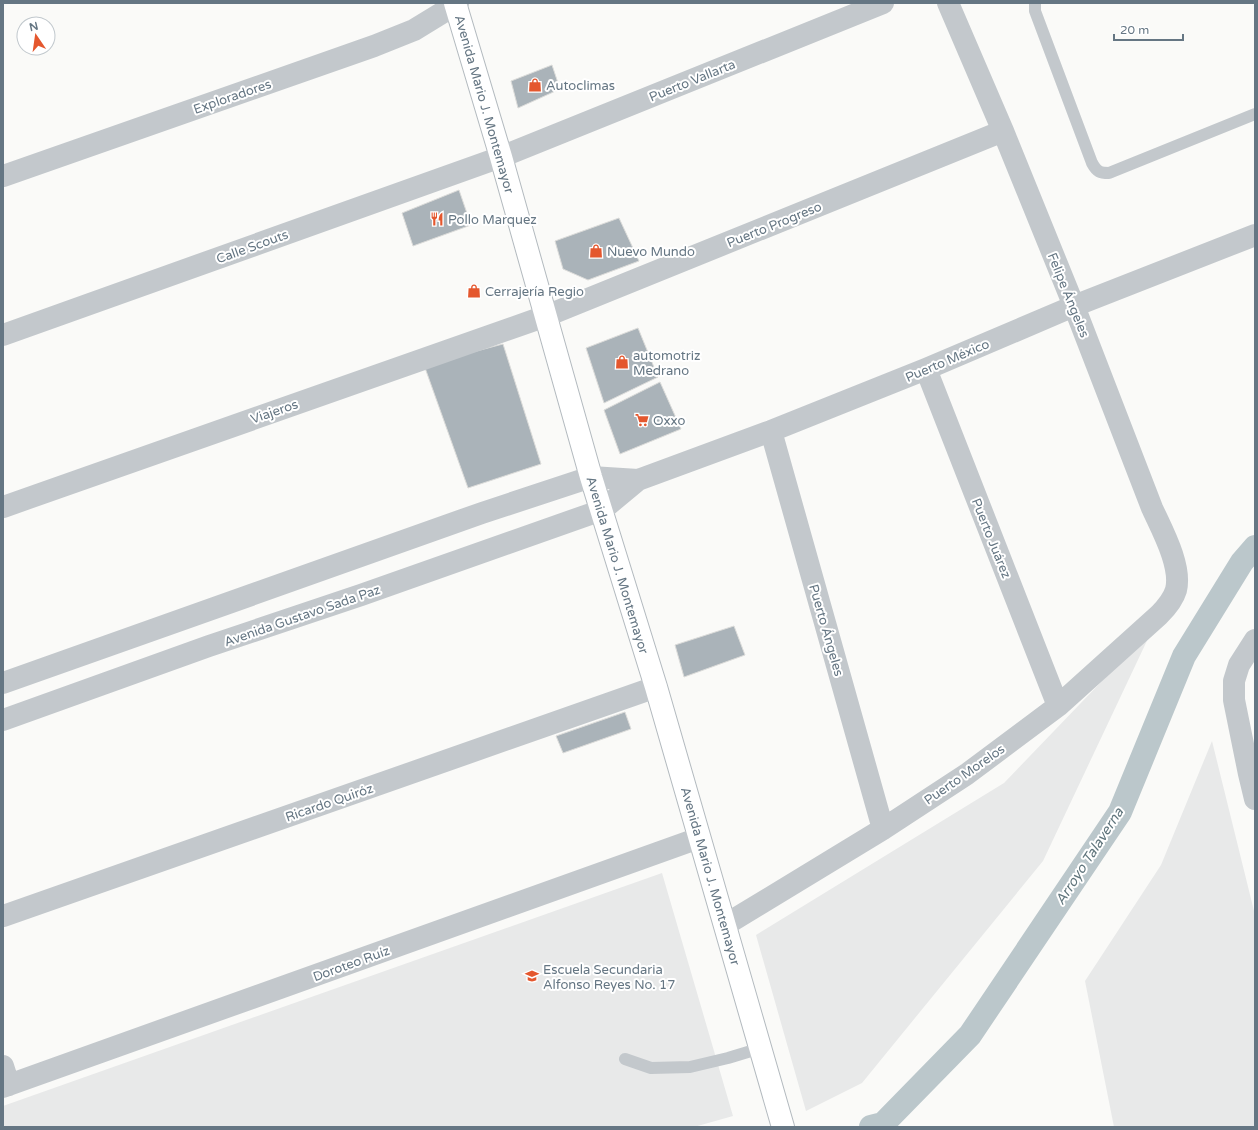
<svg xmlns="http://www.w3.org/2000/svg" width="1258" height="1130" viewBox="0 0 1258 1130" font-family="'Varela Round',sans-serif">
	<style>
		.built { fill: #e8e9e9 }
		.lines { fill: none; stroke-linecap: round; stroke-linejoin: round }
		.canal { stroke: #bbc7cb; stroke-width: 24 }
		.building { fill: #aab3b9; stroke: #dcdcda }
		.secondary-casing { stroke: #b3babf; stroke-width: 24 }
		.service { stroke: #c3c8cc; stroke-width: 12 }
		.minor { stroke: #c3c8cc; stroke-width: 22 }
		.tertiary { stroke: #c3c8cc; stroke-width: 22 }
		.secondary { stroke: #fff; stroke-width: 22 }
		.labels { text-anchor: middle; stroke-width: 4; stroke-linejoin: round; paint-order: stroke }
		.street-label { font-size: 13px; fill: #657683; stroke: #fff }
		.poi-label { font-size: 13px; fill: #657683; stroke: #fff; text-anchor: start }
		.water-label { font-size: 14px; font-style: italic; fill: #60757c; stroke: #fff }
	</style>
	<rect width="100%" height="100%" fill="#fafaf8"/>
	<path class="built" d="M 1153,628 L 1043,861 L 862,1083 L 806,1111 L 756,935 L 1004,783 Z
		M 1212,741 L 1255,915 L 1255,1127 L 1114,1127 L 1085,981 L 1161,865 Z
		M 662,873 L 733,1116 L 694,1127 L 3,1127 L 3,1106 Z"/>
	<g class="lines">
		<path class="canal" d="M 871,1127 L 883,1124 L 970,1035 L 1120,812 L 1184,656 L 1242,562 L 1255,547"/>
	</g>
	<path class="building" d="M 552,65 L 560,89 L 518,108 L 511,81 Z
		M 459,190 L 471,225 L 413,246 L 402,213 Z
		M 619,218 L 639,261 L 588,280 L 563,269 L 555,241 Z
		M 638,328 L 658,377 L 604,403 L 586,348 Z
		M 503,344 L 541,464 L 468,488 L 424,365 Z
		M 660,382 L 681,429 L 620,454 L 604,410 Z
		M 734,626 L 745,655 L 684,677 L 675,645 Z
		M 625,712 L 631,729 L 563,753 L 556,736 Z"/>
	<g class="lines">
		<g class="secondary-casing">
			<path id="secondary" d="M 455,3 L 501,157 L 591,477 L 656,687 L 783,1127"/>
		</g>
		<path class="service" d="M 1035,3 L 1035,11 L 1092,163 C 1097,172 1100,173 1109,173 L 1255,114
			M 625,1059 L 651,1068 L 690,1067 L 728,1058 L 761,1048"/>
		<path class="minor" d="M 3,176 L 374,46 L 414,30 L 458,3
			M 3,335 L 501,157 L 883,3
			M 926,369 L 1058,706
			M 771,431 L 883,829
			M 591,477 L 638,480
			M 3,507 L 546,316 L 1003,131
			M 602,510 L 638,480 L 771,431 L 926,369 L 1074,306 L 1255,235
			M 1255,640 L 1239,665 L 1234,681 L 1234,700 L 1249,774 L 1255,799
			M 3,916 L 656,687
			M 725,925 L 883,829 L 967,774 L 1058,706 L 1159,615 C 1166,608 1173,600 1176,590 C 1182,566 1162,530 1152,508 L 1074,306 L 1003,131 L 948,3
			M 3,1066 L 9,1085
			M 3,1087 L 699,838"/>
		<path class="tertiary" d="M 3,683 L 482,513 L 591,477
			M 3,720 L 209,646 L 361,595 L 602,510"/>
		<use href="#secondary" class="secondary"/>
	</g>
	<defs>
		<g id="shop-bare" transform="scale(1.08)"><path d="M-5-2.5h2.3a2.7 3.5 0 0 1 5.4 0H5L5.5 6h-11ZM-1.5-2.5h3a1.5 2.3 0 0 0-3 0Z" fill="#e4572e" stroke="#fff" stroke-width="2.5" paint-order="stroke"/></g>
		<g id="restaurant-bare" transform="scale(1.08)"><path d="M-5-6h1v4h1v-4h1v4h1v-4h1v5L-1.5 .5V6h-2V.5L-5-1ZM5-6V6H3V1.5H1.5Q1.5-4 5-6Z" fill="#e4572e" stroke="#fff" stroke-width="2.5" paint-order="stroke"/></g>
		<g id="supermarket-bare" transform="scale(1.08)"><path d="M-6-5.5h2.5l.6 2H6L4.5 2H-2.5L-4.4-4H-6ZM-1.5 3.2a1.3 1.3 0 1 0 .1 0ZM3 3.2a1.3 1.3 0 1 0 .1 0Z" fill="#e4572e" stroke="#fff" stroke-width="2.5" paint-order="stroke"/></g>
		<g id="school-bare" transform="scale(1.08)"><path d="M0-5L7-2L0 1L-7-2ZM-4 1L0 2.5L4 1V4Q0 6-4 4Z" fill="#e4572e" stroke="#fff" stroke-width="2.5" paint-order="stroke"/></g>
	</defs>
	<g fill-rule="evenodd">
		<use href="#shop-bare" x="535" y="85"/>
		<use href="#restaurant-bare" x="437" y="219"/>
		<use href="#shop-bare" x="596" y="251"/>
		<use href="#shop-bare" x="474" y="291"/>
		<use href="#shop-bare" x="622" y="362"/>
		<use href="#supermarket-bare" x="642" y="420"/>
		<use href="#school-bare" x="532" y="976"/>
	</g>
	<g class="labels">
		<g class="street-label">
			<text transform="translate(692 80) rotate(-22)" y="5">Puerto Vallarta</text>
			<text transform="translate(232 96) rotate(-19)" y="5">Exploradores</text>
			<text transform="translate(485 104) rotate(74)" y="5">Avenida Mario J. Montemayor</text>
			<text transform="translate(774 224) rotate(-22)" y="5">Puerto Progreso</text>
			<text transform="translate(252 246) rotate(-20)" y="5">Calle Scouts</text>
			<text transform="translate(1069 295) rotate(68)" y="5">Felipe Ángeles</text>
			<text transform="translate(947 360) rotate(-23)" y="5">Puerto México</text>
			<text transform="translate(274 411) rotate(-19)" y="5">Viajeros</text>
			<text transform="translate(992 538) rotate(68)" y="5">Puerto Juárez</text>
			<text transform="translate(618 565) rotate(73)" y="5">Avenida Mario J. Montemayor</text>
			<text transform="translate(302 615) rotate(-19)" y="5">Avenida Gustavo Sada Paz</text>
			<text transform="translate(827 630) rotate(74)" y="5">Puerto Ángeles</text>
			<text transform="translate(964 774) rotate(-35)" y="5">Puerto Morelos</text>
			<text transform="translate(329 802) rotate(-19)" y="5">Ricardo Quiróz</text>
			<text transform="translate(711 876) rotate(74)" y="5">Avenida Mario J. Montemayor</text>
			<text transform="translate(351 963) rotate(-20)" y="5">Doroteo Ruíz</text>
		</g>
		<g class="poi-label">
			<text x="546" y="90">Autoclimas</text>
			<text x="448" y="224">Pollo Marquez</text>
			<text x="607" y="256">Nuevo Mundo</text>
			<text x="485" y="296">Cerrajería Regio</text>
			<text x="633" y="360">automotriz<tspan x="633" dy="15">Medrano</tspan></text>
			<text x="653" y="425">Oxxo</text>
			<text x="543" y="974">Escuela Secundaria<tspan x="543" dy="15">Alfonso Reyes No. 17</tspan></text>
		</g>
		<g class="water-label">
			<text transform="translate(1089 856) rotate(-57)" y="5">Arroyo Talaverna</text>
		</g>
	</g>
	<rect width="1258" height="1130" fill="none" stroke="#657683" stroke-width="8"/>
	<g transform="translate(36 36) rotate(347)"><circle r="19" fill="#ffffff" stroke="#c1c8cd"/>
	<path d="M0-3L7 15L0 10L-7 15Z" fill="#e4572e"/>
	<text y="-6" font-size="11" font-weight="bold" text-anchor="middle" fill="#657683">N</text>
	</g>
	<path d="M1114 34v6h69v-6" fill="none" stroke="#657683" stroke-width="2"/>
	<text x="1120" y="34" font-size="12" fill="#657683" stroke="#ffffff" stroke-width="3" paint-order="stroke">20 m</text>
</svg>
